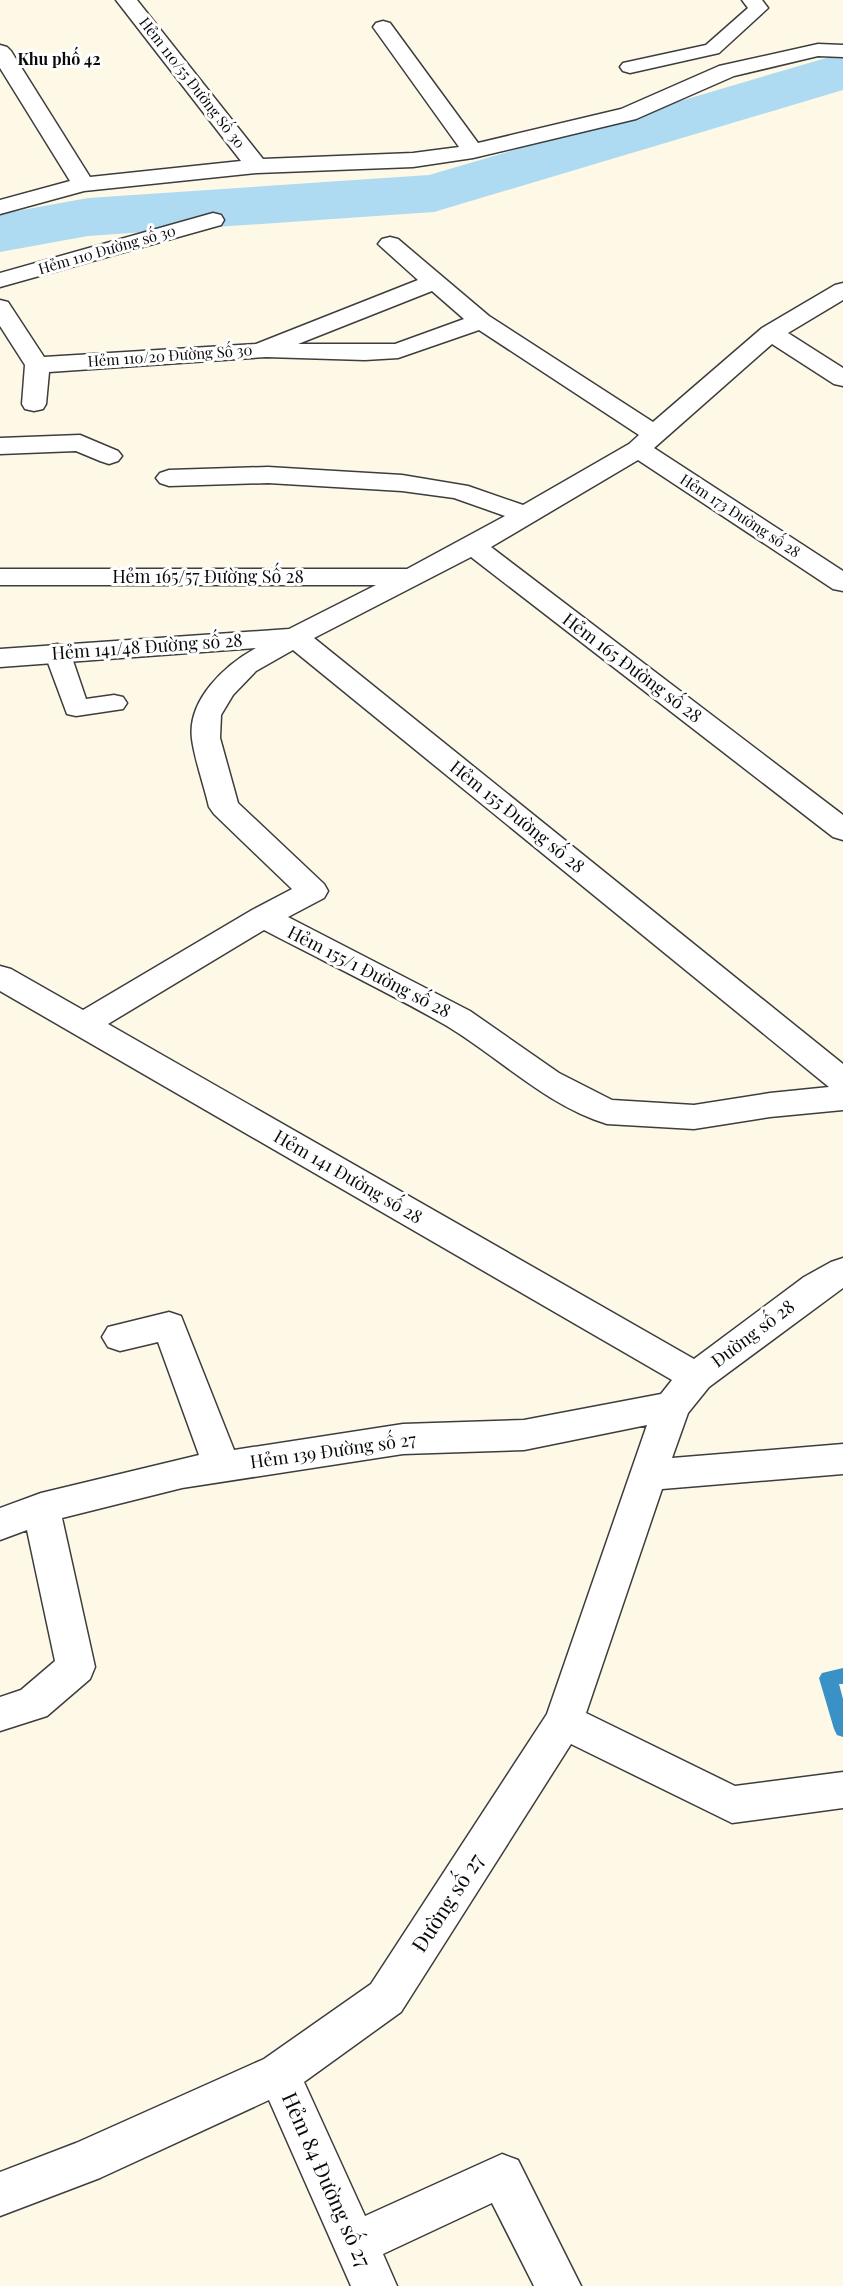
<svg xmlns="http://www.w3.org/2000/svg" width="843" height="2286" viewBox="0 0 843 2286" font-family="'Playfair Display',serif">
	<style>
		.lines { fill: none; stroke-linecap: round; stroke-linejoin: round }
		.stream { fill: #3a91c5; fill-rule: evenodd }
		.river { fill: #afdbf2; fill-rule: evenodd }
		.lane-casing { stroke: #3d3d3d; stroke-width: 3 }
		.street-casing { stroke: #3d3d3d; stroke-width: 3 }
		.lane { fill: #fff; fill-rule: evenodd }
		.street { fill: #fff; fill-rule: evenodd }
		.labels { text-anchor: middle; stroke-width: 6; stroke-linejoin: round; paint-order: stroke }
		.far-street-label { font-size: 15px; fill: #0a0a0a; stroke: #fff }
		.far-neighbourhood-label { font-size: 16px; font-weight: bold; fill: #0a0a0a; stroke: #fff }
		.street-label { font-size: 18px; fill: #0a0a0a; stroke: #fff }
		.near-street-label { font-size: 21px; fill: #0a0a0a; stroke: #fff }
	</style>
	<rect width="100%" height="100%" fill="#fef9e7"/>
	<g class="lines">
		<path class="stream" d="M 843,1668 L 843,1684 L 839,1684 L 843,1699 L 843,1737 L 837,1735 L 834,1729 L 819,1678 L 822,1673 Z"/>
		<path class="river" d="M 843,53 L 843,90 L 434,212 L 88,236 L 0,252 L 0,214 L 88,198 L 429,175 Z"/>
		<g class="lane-casing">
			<path id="lane" d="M 742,0 L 762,0 L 768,8 L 719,53 L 630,73 L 623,71 L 620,67 L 623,63 L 706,45 L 748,8 Z
				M 57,644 L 66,646 L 70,652 L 86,699 L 114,695 L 123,697 L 127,703 L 123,709 L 76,716 L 67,714 L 44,652 L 48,646 Z"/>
		</g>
		<g class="street-casing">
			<path id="street" d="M 116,0 L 137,0 L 263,159 L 413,153 L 459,147 L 373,27 L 376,23 L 383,21 L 390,23 L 478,143 L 621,109 L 719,66 L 818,44 L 843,45 L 843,57 L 818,56 L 734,76 L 636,119 L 473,158 L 413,167 L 257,173 L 84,191 L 0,214 L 0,200 L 70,181 L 0,68 L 0,45 L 7,47 L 11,51 L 90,177 L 241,161 Z
				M 213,213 L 221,215 L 224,220 L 221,225 L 0,287 L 0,273 Z
				M 390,237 L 398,239 L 489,316 L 653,422 L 762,328 L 835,285 L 843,283 L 843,300 L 788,333 L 843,368 L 843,386 L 834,384 L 772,344 L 654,448 L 843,571 L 843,591 L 833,589 L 638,460 L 491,547 L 843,815 L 843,840 L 833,837 L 471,557 L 314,638 L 843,1064 L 843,1110 L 770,1117 L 694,1129 L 607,1124 C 546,1105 500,1058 447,1026 C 388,992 325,962 264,930 L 108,1024 L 694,1359 L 804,1277 L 831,1262 L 843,1258 L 843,1288 L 709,1387 L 688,1413 L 672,1458 L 843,1444 L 843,1474 L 662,1489 L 586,1713 L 735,1786 L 843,1772 L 843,1808 L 732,1823 L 571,1744 L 401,2012 L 304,2082 L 365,2216 L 502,2154 L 518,2160 L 581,2286 L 534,2286 L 492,2203 L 383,2254 L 397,2286 L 351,2286 L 269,2100 L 100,2178 L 0,2216 L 0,2172 L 76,2143 L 264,2059 L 371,1984 L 547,1714 L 647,1425 L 524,1450 L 403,1454 L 182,1488 L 62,1518 L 95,1667 L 90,1679 L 47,1716 L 0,1731 L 0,1697 L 21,1690 L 55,1661 L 27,1530 L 0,1540 L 0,1508 L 41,1493 L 199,1455 L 158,1342 L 120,1351 L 108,1347 L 102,1337 L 108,1327 L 169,1312 L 181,1316 L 234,1450 L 403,1424 L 524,1420 L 661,1394 L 672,1380 L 0,991 L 0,966 L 11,969 L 83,1010 L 252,910 L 292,889 L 214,814 L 209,807 C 204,785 195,761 192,739 C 187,700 225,665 256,648 L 0,667 L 0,649 L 289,629 L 376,585 L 0,585 L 0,569 L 407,569 L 505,516 L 454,498 L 402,491 L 268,483 L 169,486 L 160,483 L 156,478 L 160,473 L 169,470 L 268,467 L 402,475 L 468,486 L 523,505 L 629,444 L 639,435 L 479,330 L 398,358 L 365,360 L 266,357 L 49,372 L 46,404 L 43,409 L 34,411 L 25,409 L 22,404 L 25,365 L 0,326 L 0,300 L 8,302 L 44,357 L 256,344 L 418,280 L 378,244 L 382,239 ZM 432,291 L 464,319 L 395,344 L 298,344 ZM 293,650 L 829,1087 L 770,1093 L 694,1105 L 612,1100 L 559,1073 L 470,1011 L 288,917 L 324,898 L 328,891 L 324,884 L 238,803 L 220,738 L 221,715 L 233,695 L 256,671 Z
				M 80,435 L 118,451 L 122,456 L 118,461 L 109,464 L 100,461 L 76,451 L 0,454 L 0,438 Z"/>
		</g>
		<use href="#lane" class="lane"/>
		<use href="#street" class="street"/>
	</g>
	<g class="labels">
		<g class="far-street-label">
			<text transform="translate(192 83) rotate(52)" y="5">Hẻm 110/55 Đường Số 30</text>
			<text transform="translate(107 250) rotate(-16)" y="5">Hẻm 110 Đường số 30</text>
			<text transform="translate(170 356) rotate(-4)" y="5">Hẻm 110/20 Đường Số 30</text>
			<text transform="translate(740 516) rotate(33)" y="5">Hẻm 173 Đường số 28</text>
		</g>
		<g class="far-neighbourhood-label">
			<text x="59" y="65">Khu phố 42</text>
		</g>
		<g class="street-label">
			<text x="208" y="583">Hẻm 165/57 Đường Số 28</text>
			<text transform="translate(147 647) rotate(-4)" y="6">Hẻm 141/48 Đường số 28</text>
			<text transform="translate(632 668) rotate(37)" y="6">Hẻm 165 Đường số 28</text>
			<text transform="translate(517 817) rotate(39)" y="6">Hẻm 155 Đường số 28</text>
			<text transform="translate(369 972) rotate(27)" y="6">Hẻm 155/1 Đường số 28</text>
			<text transform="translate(348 1177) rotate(30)" y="6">Hẻm 141 Đường số 28</text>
			<text transform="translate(753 1334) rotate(-37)" y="6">Đường số 28</text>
			<text transform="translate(333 1451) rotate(-8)" y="6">Hẻm 139 Đường số 27</text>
		</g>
		<g class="near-street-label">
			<text transform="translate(448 1903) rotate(-57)" y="7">Đường số 27</text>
			<text transform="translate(326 2180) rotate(66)" y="7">Hẻm 84 Đường số 27</text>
		</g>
	</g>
</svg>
